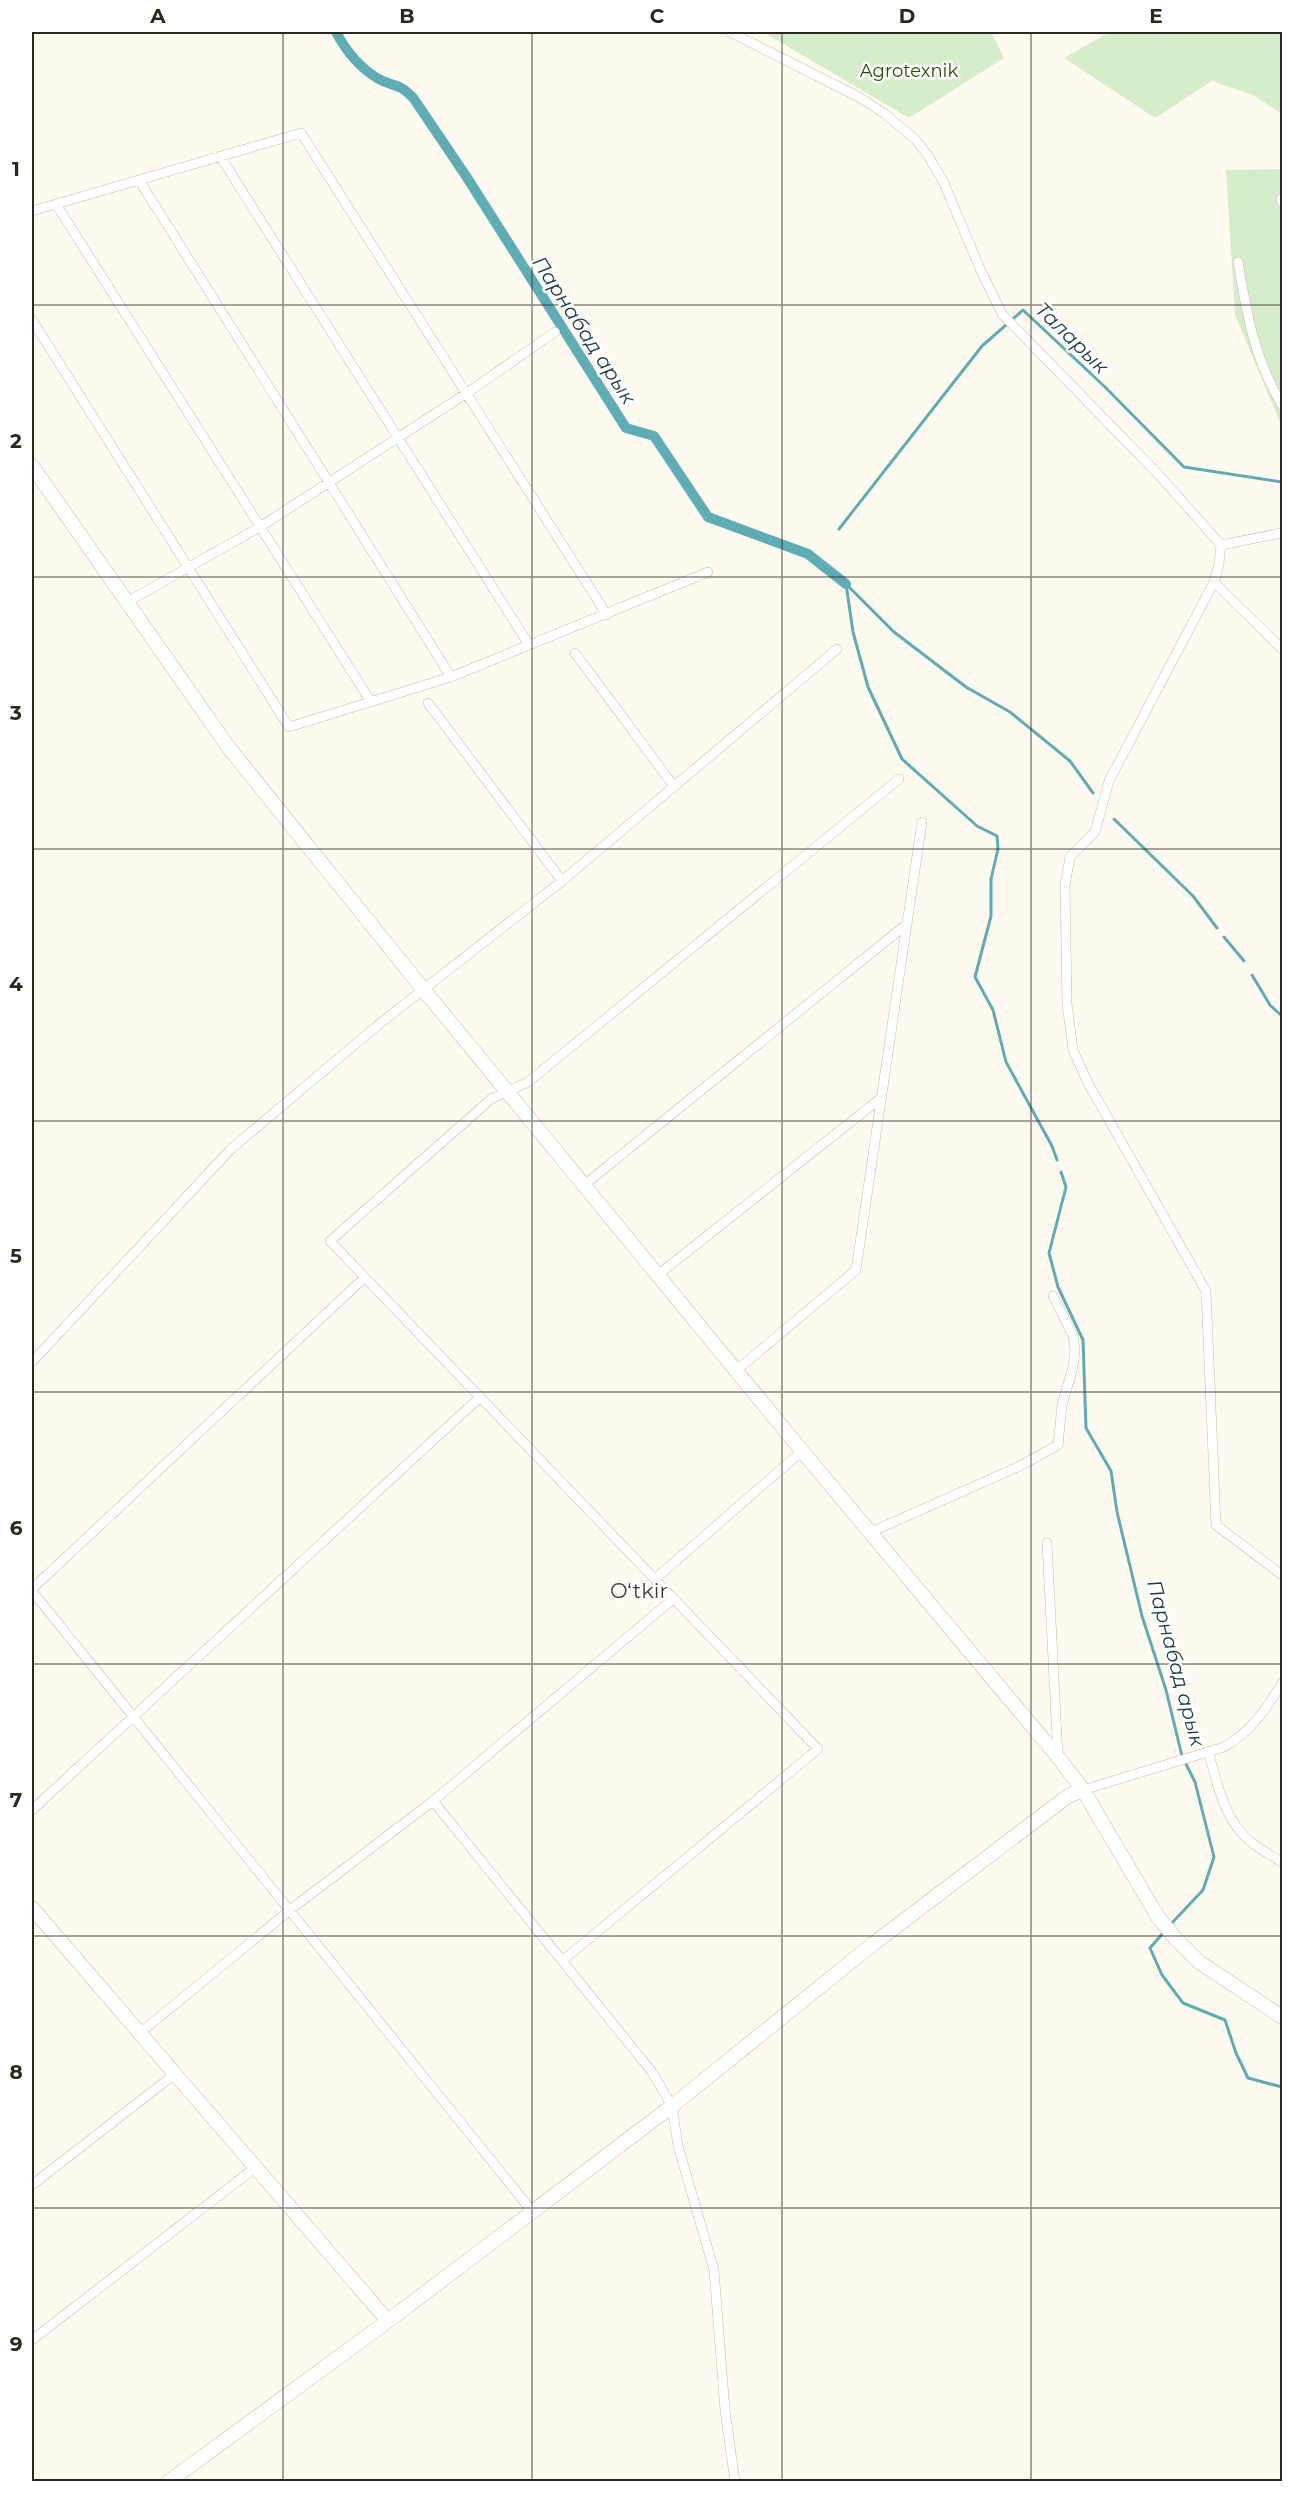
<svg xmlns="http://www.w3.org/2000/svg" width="1314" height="2513" viewBox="0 0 1314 2513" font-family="Montserrat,sans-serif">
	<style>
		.green { fill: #d6edca }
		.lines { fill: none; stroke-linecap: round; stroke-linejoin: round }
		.stream { stroke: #5fadb4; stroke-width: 3 }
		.canal { stroke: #5fadb4; stroke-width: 10 }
		.street-casing { stroke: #c6bba2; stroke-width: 10 }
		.secondary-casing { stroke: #c6bba2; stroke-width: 15 }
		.street { stroke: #fff; stroke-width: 9 }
		.secondary { stroke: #fff; stroke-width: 14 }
		.grid { fill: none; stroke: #2c281e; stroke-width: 1.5; stroke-opacity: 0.55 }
		.labels { text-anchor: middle; stroke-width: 5; stroke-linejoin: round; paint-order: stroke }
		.park-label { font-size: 18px; fill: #274d01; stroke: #fff }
		.water-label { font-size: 20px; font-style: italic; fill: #1a4043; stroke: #fff }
		.quarter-label { font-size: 21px; fill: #463d28; stroke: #fff }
		.neatline { fill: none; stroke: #2c281e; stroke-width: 2 }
		.grid-label { font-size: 20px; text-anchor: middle; font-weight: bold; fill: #2c281e }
	</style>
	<rect width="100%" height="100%" fill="#fffaf0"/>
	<path class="green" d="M 763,32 L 991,32 L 1004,58 L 909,118 Z
		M 1110,32 L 1282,32 L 1282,114 L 1253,95 L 1212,81 L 1155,118 L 1064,58 Z
		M 1282,169 L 1282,427 L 1235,315 L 1226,170 Z"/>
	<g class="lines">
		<path class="stream" d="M 839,529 L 982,346 L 1023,310 L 1105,387 L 1184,467 L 1282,482
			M 846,584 L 853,632 L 868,687 L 902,759 L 977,826 L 997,836 L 998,849 L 991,879 L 991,916 L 975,977 L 993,1010 L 1006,1062 L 1052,1146 L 1057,1160
			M 847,585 L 894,632 L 966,687 L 1010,712 L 1070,761 L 1093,793
			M 1114,819 L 1193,896 L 1217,928
			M 1224,937 L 1244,961
			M 1252,975 L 1270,1005 L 1282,1016
			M 1061,1172 L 1066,1187 L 1049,1253 L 1058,1287 L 1083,1340 L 1086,1428 L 1111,1471 L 1117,1512 L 1142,1616 L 1166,1690 L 1182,1756
			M 1170,1925 L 1203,1890 L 1214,1857 L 1195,1782 L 1185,1762
			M 1164,1932 L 1150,1948 L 1162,1975 L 1183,2003 L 1225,2020 L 1236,2053 L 1248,2078 L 1282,2087"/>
		<path class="canal" d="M 336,32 C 345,49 359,67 377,78 C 393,88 398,81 414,99 L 466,176 L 626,428 L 654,436 L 708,517 L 808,554 L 846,584"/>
		<g class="street-casing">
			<path id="street" d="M 730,32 L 859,97 L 885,114 L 915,139 L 927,154 L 943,181 L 981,271 L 1002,314 L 1158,474 L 1221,545 L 1282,533
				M 220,156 L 529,645
				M 139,180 L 451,677
				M 1281,199 L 1282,202
				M 56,204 L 371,702
				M 32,211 L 301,133 L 607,615
				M 1238,262 C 1247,315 1254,358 1282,405
				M 32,320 L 289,727 L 451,677 L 708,572
				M 1221,545 L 1219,564 L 1214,582 L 1109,781 L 1095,832 L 1070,857 L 1065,885 L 1067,1004 L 1073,1050 L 1088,1083 L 1206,1291 L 1216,1525 L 1282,1575
				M 1214,582 L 1282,649
				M 127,602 L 260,527 L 467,393 L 555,332
				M 575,653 L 673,785
				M 428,703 L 562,881
				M 584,1185 L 907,924
				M 659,1274 L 881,1098
				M 32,1362 L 231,1149 L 378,1025 L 562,881 L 837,649
				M 737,1370 L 856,1270 L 922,822
				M 871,1532 L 1020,1466 L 1058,1445 L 1062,1405 L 1073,1367 L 1075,1351 L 1073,1336 L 1053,1296
				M 1047,1543 L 1058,1757
				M 655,1579 L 802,1451
				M 32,1589 L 364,1278
				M 32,1591 L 532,2211
				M 1208,1751 C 1217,1782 1224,1821 1251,1842 C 1261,1850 1272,1856 1282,1862
				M 1083,1790 L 1224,1747 C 1250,1733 1267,1708 1282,1683
				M 433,1801 L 652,2072 L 672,2106 L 678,2146 L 714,2270 L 725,2410 L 735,2482
				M 32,1810 L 479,1398
				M 562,1961 L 818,1749 L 330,1241 L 491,1099 L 528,1082 L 899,779
				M 141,2032 L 290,1910 L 433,1801 L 673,1599
				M 32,2185 L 176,2073
				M 32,2340 L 256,2167"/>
		</g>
		<g class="secondary-casing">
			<path id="secondary" d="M 32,466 L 229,748 L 423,989 L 802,1451 L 1058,1757 L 1083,1790 L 1158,1917 L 1175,1938 L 1199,1962 L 1282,2017
				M 32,1908 L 388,2321
				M 168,2482 L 388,2321 L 672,2106 L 873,1944 L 1068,1796 L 1083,1790"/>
		</g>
		<use href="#street" class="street"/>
		<use href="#secondary" class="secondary"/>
	</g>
	<path class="grid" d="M 283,32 L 283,2482M 532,32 L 532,2482M 782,32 L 782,2482M 1031,32 L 1031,2482M 32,305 L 1282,305M 32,577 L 1282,577M 32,849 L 1282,849M 32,1121 L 1282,1121M 32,1392 L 1282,1392M 32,1664 L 1282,1664M 32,1936 L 1282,1936M 32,2208 L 1282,2208"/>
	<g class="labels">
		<g class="park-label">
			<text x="909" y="77">Agrotexnik</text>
		</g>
		<g class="water-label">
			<text transform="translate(584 330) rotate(57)" y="7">Парнабад арык</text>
			<text transform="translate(1072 338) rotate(44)" y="7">Таларык</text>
			<text transform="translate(1176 1663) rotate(75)" y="7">Парнабад арык</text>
		</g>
		<g class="quarter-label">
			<text x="639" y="1598">Oʻtkir</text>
		</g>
	</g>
	<rect width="1314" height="2513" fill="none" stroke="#ffffff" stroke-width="66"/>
	<rect x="33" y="33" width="1248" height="2447" class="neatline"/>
	<g class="grid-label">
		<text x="158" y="23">A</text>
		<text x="407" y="23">B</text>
		<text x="657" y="23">C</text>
		<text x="907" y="23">D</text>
		<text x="1156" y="23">E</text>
		<text x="16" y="176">1</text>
		<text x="16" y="448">2</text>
		<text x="16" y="720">3</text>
		<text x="16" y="991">4</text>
		<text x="16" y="1263">5</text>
		<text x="16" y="1535">6</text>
		<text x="16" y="1807">7</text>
		<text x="16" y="2079">8</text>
		<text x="16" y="2351">9</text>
	</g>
</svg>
